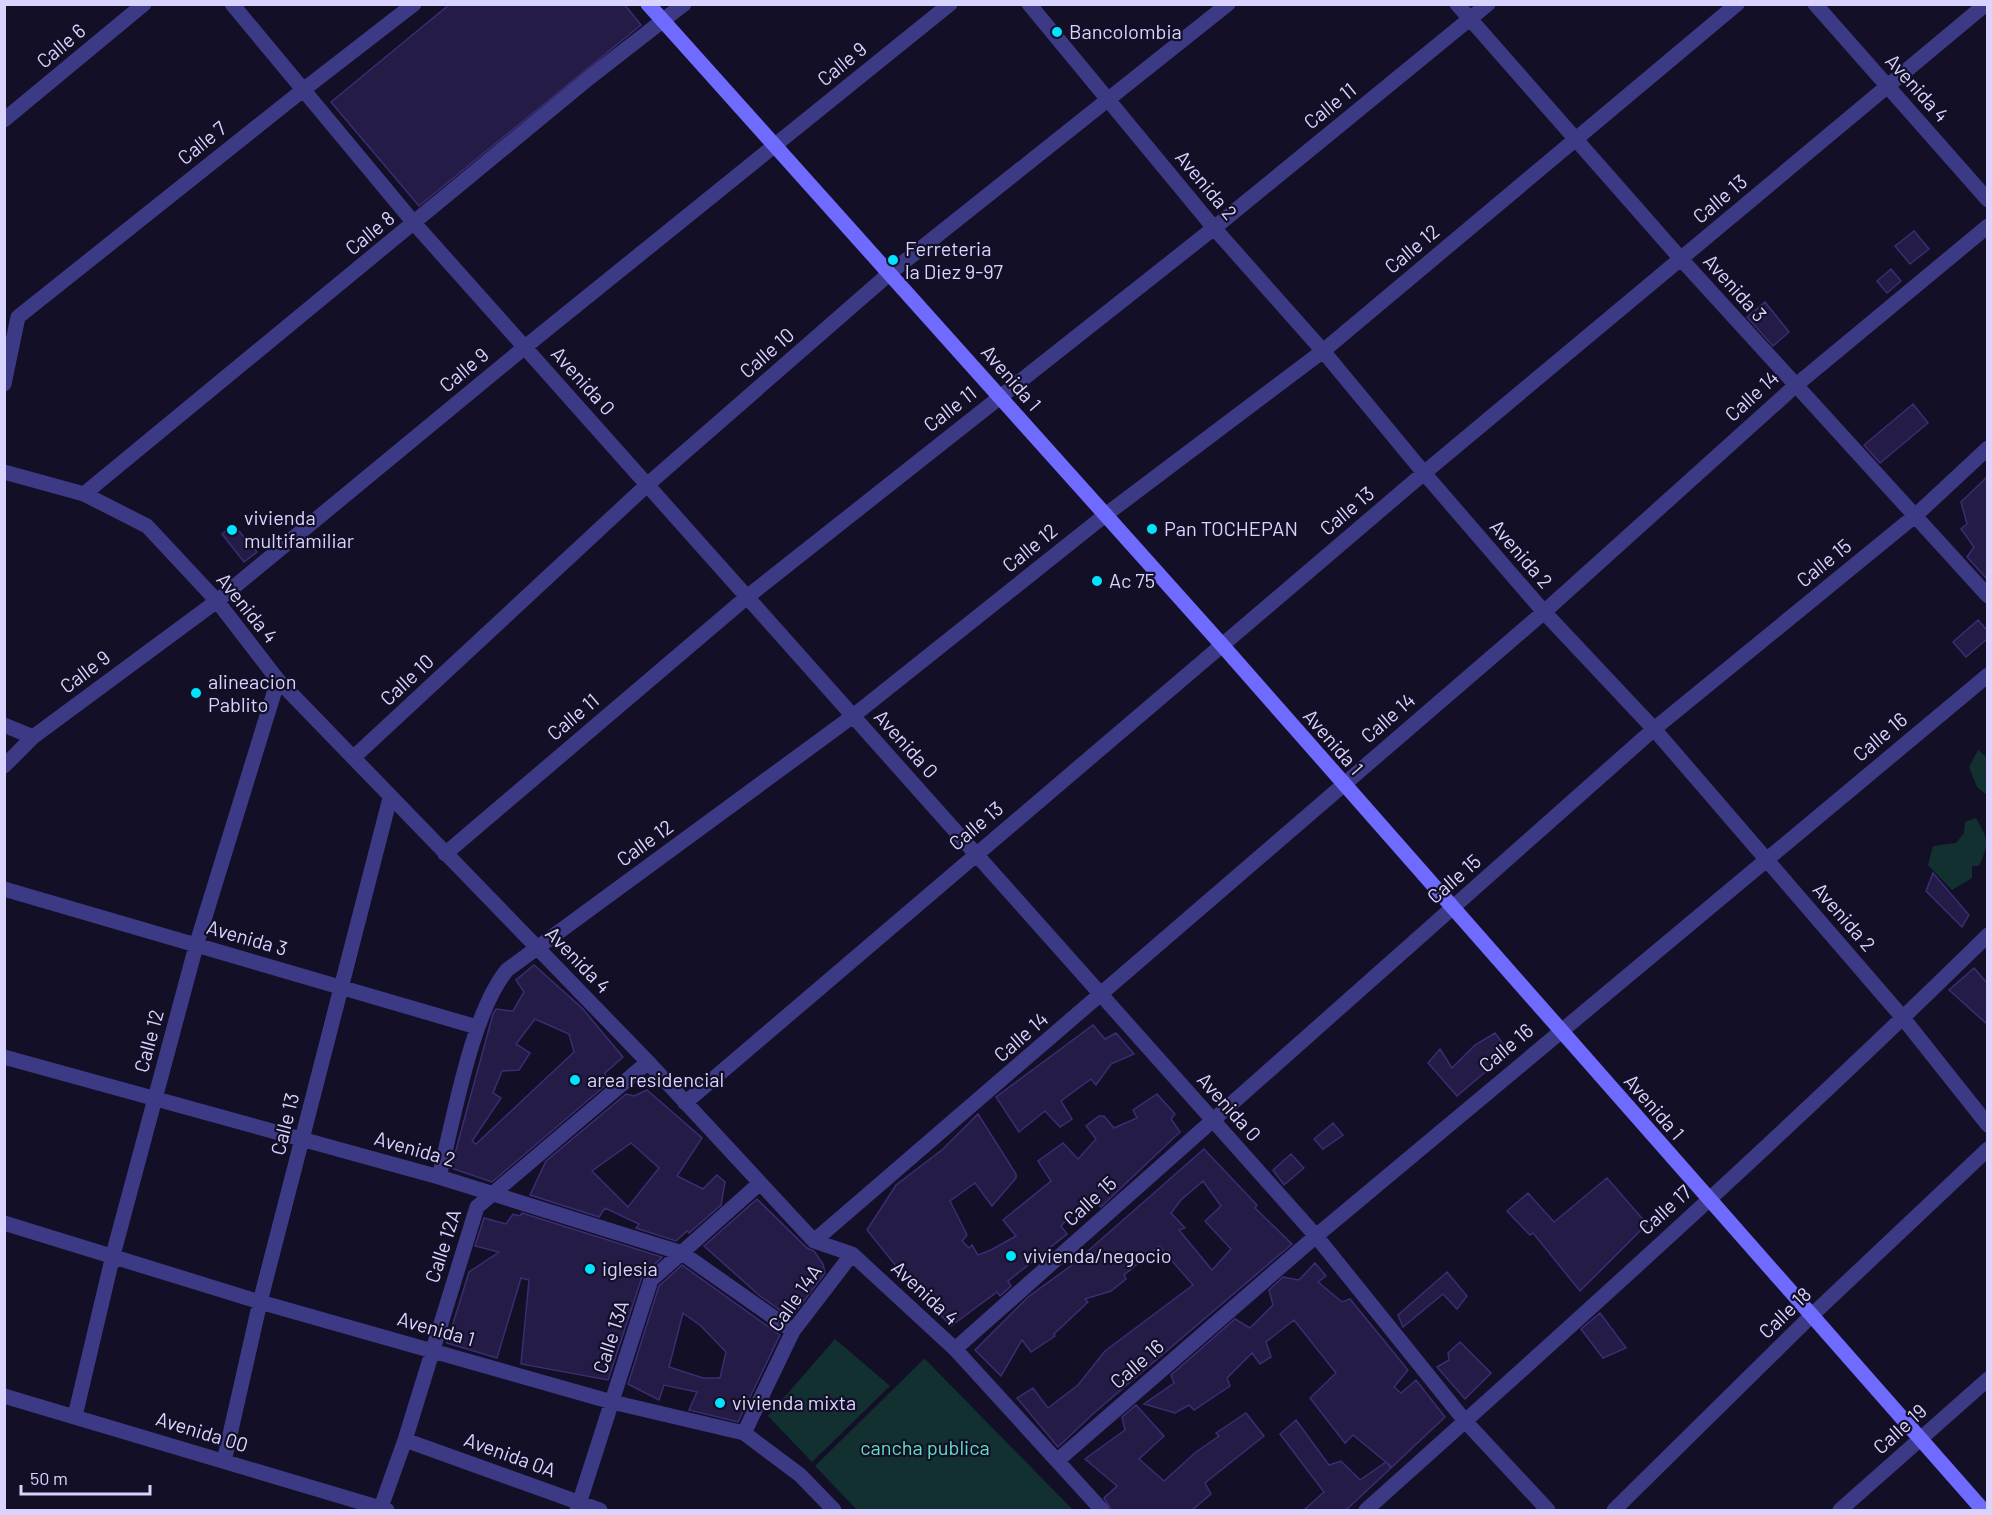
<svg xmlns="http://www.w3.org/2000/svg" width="1992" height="1515" viewBox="0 0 1992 1515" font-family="Barlow,sans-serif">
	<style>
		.green { fill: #12302f }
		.building { fill: #241b47; stroke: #3b2d73; stroke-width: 1.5; fill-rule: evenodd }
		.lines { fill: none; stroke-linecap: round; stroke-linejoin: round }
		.street { stroke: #3d3a85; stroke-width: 15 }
		.secondary { stroke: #6f6bff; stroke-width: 15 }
		.poi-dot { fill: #00e5ff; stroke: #130f26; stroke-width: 2 }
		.labels { text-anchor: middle; stroke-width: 4.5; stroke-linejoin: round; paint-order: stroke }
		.poi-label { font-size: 20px; fill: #d9d4ff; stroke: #130f26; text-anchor: start }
		.street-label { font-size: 20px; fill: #d9d4ff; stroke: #130f26 }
		.park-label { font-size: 20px; fill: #5fe0c0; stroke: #130f26 }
	</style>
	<rect width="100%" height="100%" fill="#130f26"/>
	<path class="green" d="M 1978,750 L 1987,757 L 1987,795 L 1977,787 L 1969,767 Z
		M 1976,818 C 1989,841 1989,843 1979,866 L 1972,866 L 1972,878 L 1952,890 L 1928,865 L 1933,846 L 1956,843 L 1964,833 L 1965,822 Z
		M 835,1339 L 890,1386 L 812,1462 L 768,1416 Z
		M 925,1358 L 925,1359 L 1073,1510 L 857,1510 L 815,1466 Z"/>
	<path class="building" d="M 450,4 L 624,4 L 641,25 L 419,206 L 331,102 Z
		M 1914,231 L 1929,249 L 1910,264 L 1895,246 Z
		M 1891,269 L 1901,281 L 1887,293 L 1877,281 Z
		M 1765,302 L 1789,332 L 1773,346 L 1747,317 Z
		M 1913,404 L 1928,423 L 1880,463 L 1864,445 Z
		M 1988,476 L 1988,580 L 1967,557 L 1974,547 L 1961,529 L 1967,524 L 1961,502 Z
		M 233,524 L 257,552 L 244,562 L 222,534 Z
		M 1978,620 L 1988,631 L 1988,638 L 1966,657 L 1953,642 Z
		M 1933,873 L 1969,915 L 1962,927 L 1926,891 Z
		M 534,965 L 582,1008 L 623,1057 L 605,1073 L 607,1084 L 492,1182 L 451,1168 L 493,1014 L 496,1009 L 513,1011 L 524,992 L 516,980 ZM 535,1019 L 569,1034 L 574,1052 L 476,1144 L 472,1141 L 501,1098 L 493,1093 L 502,1071 L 519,1070 L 530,1053 L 516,1044 Z
		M 1974,968 L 1988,984 L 1988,1025 L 1949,990 Z
		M 1093,1025 L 1105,1039 L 1116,1033 L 1134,1054 L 1111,1064 L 1096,1085 L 1091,1079 L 1061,1101 L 1072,1119 L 1060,1127 L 1045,1111 L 1019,1132 L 996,1097 Z
		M 1495,1033 L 1509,1052 L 1457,1096 L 1428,1063 L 1440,1049 L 1452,1068 L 1475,1045 Z
		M 647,1090 L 702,1138 L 677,1176 L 703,1189 L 717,1175 L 725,1182 L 721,1205 L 689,1233 L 687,1231 L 676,1241 L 636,1228 L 639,1224 L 605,1208 L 599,1217 L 530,1195 L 546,1161 L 626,1094 L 634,1096 ZM 631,1143 L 659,1168 L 628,1207 L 592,1171 Z
		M 1157,1094 L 1175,1114 L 1171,1119 L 1180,1132 L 1101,1207 L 1091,1199 L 1076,1210 L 1061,1226 L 1067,1234 L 1008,1281 L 1011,1286 L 1000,1296 L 997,1292 L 951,1326 L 905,1277 L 867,1230 L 896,1185 L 943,1149 L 978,1114 L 1016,1174 L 1016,1178 L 992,1206 L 975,1183 L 950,1201 L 967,1235 L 962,1241 L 969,1248 L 972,1245 L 978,1255 L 991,1250 L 1016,1236 L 1003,1220 L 1051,1181 L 1038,1161 L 1063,1143 L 1078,1159 L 1096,1139 L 1086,1126 L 1099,1116 L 1104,1116 L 1114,1128 L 1137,1118 L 1133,1110 Z
		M 1333,1123 L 1343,1135 L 1323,1149 L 1314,1139 Z
		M 1204,1149 L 1257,1205 L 1255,1208 L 1292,1244 L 1094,1413 L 1058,1447 L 1017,1398 L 1033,1388 L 1048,1408 L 1078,1385 L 1105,1351 L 1193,1285 L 1159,1246 L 1124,1275 L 1126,1279 L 1111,1291 L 1085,1299 L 1088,1302 L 1054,1334 L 1055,1336 L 1031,1352 L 1022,1340 L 1001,1376 L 975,1350 L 1028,1297 L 1072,1265 ZM 1203,1181 L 1221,1206 L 1205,1221 L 1231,1249 L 1212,1270 L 1179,1230 L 1185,1228 L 1171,1213 L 1181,1200 Z
		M 1291,1154 L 1304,1168 L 1284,1185 L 1273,1170 Z
		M 1607,1178 L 1647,1224 L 1580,1291 L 1533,1233 L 1530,1235 L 1507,1211 L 1528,1193 L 1554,1222 Z
		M 757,1199 L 807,1248 L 814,1251 L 823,1264 L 825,1273 L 791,1318 L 760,1296 L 704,1246 Z
		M 522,1213 L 662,1257 L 642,1277 L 608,1380 L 521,1364 L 529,1280 L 521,1278 L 497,1358 L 447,1343 L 469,1272 L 499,1252 L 475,1246 L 484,1218 L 506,1224 L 513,1214 L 520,1216 Z
		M 1315,1263 L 1326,1276 L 1318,1282 L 1342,1302 L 1350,1299 L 1408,1370 L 1394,1387 L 1401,1393 L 1416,1380 L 1445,1417 L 1392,1467 L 1353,1435 L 1345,1443 L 1310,1398 L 1336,1373 L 1294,1320 L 1266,1342 L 1271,1357 L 1260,1364 L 1252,1353 L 1227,1378 L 1230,1386 L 1194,1410 L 1189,1405 L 1175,1413 L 1144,1404 L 1174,1383 L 1171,1375 L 1235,1319 L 1250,1328 L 1273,1305 L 1269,1290 L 1283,1277 L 1299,1280 Z
		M 682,1265 L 780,1335 L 738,1422 L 689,1410 L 697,1392 L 664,1385 L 659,1400 L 628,1384 L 659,1286 ZM 683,1313 L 701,1326 L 726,1352 L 720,1378 L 703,1378 L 669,1367 Z
		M 1447,1272 L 1467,1296 L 1457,1309 L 1443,1294 L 1403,1327 L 1398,1315 Z
		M 1600,1313 L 1626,1348 L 1603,1358 L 1581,1329 Z
		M 1460,1342 L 1491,1373 L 1465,1399 L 1437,1367 L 1449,1360 L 1448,1353 Z
		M 1136,1405 L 1164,1436 L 1139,1459 L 1164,1481 L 1196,1452 L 1219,1436 L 1216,1433 L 1246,1413 L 1264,1436 L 1205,1483 L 1211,1494 L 1192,1510 L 1111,1510 L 1104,1498 L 1117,1486 L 1085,1459 L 1125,1430 L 1122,1417 Z
		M 1296,1420 L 1329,1465 L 1341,1461 L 1360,1480 L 1386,1462 L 1391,1468 L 1346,1510 L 1304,1510 L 1324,1492 L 1280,1434 Z"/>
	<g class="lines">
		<path class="street" d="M 232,4 L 414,223 L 1316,1236 L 1465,1421 L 1548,1510
			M 1029,4 L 1214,228 L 1323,351 L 1424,473 L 1544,612 L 1654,729 L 1903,1018 L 1988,1125
			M 1457,4 L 1681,259 L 1988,596
			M 1815,4 L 1988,200
			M 4,120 L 144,4
			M 18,317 L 303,90 L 414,4
			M 4,384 L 18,317
			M 4,472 L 84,494 L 147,526 L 217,601 L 278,680 L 648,1062 L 814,1241 L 852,1254 L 955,1349 L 1102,1510
			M 84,494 L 589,78 L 684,4
			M 4,725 L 33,737
			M 354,757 L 647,485 L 890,273 L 1228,4
			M 4,766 L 33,737 L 217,601 L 525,347 L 950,4
			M 445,854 L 747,597 L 1214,228 L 1488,4
			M 4,889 L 477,1027
			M 4,1057 L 439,1177 L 682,1253 L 793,1331
			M 685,1103 L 1424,473 L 1986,4
			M 439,1177 C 454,1119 471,1014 507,970 L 853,716 L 1104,516 L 1323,351 L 1737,4
			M 4,1223 L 260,1302 L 612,1402 L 744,1433 L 800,1475 L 834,1510
			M 814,1241 L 1544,612 L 1795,386 L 1988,226
			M 955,1349 L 1654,729 L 1916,515 L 1988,448
			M 4,1396 L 387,1510
			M 75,1416 L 113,1255 L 196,946 L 278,680
			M 744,1433 L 793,1331 L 852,1254
			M 405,1440 L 600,1510
			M 1058,1460 L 1316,1236 L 1988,675
			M 224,1461 L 260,1302 L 390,798
			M 380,1510 L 405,1440 L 477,1207 L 648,1062
			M 577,1510 L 651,1280 L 760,1183
			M 1366,1510 C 1576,1322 1786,1133 1988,935
			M 1614,1510 L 1811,1316 L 1988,1149
			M 1840,1510 L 1988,1379"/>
		<path class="secondary" d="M 648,4 L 1222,645 L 1983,1510"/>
	</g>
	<g class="poi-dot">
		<circle cx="1057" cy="32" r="6"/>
		<circle cx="893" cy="260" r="6"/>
		<circle cx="1152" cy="529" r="6"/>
		<circle cx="232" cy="530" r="6"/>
		<circle cx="1097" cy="581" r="6"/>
		<circle cx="196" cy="693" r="6"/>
		<circle cx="575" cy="1080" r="6"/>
		<circle cx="1011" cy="1256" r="6"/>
		<circle cx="590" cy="1269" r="6"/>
		<circle cx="720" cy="1403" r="6"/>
	</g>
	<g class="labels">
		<g class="poi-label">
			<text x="1069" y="39">Bancolombia</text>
			<text x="905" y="256">Ferreteria<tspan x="905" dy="23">la Diez 9-97</tspan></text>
			<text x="244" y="525">vivienda<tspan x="244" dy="23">multifamiliar</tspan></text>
			<text x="1164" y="536">Pan TOCHEPAN</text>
			<text x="1109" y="588">Ac 75</text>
			<text x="208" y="689">alineacion<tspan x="208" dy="23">Pablito</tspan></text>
			<text x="587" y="1087">area residencial</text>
			<text x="1023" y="1263">vivienda/negocio</text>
			<text x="602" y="1276">iglesia</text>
			<text x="732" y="1410">vivienda mixta</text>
		</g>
		<g class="street-label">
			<text transform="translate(61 46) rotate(-40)" y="7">Calle 6</text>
			<text transform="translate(842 64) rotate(-39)" y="7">Calle 9</text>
			<text transform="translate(1917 88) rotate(48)" y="7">Avenida 4</text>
			<text transform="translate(1330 106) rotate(-39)" y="7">Calle 11</text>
			<text transform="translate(202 143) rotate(-39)" y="7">Calle 7</text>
			<text transform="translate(1206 185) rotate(50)" y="7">Avenida 2</text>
			<text transform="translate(1720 199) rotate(-40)" y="7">Calle 13</text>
			<text transform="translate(370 233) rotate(-39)" y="7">Calle 8</text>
			<text transform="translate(1412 249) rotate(-40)" y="7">Calle 12</text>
			<text transform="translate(1735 288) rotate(48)" y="7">Avenida 3</text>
			<text transform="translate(767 353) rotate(-41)" y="7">Calle 10</text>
			<text transform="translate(464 370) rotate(-40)" y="7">Calle 9</text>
			<text transform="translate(1011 378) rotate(49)" y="7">Avenida 1</text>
			<text transform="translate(583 381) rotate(48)" y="7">Avenida 0</text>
			<text transform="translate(1752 396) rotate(-42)" y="7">Calle 14</text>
			<text transform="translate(950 409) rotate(-38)" y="7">Calle 11</text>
			<text transform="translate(1347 511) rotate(-40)" y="7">Calle 13</text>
			<text transform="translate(1030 548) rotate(-39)" y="7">Calle 12</text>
			<text transform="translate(1521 554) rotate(49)" y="7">Avenida 2</text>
			<text transform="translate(1824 563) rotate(-39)" y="7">Calle 15</text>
			<text transform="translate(247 608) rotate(51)" y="7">Avenida 4</text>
			<text transform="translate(85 672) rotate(-37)" y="7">Calle 9</text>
			<text transform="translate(407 680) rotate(-43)" y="7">Calle 10</text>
			<text transform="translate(573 717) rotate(-40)" y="7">Calle 11</text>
			<text transform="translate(1388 718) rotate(-41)" y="7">Calle 14</text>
			<text transform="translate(1880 737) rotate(-40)" y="7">Calle 16</text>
			<text transform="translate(1333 742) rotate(49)" y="7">Avenida 1</text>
			<text transform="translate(906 744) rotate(48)" y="7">Avenida 0</text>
			<text transform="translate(976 826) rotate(-40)" y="7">Calle 13</text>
			<text transform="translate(645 843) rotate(-36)" y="7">Calle 12</text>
			<text transform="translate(1454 879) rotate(-41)" y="7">Calle 15</text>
			<text transform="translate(1844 917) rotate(49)" y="7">Avenida 2</text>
			<text transform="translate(247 938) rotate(16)" y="7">Avenida 3</text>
			<text transform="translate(578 960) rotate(46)" y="7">Avenida 4</text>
			<text transform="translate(1021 1037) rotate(-41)" y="7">Calle 14</text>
			<text transform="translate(149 1041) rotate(-75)" y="7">Calle 12</text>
			<text transform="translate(1506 1048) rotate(-40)" y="7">Calle 16</text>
			<text transform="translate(1229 1107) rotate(48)" y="7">Avenida 0</text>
			<text transform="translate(1654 1107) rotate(49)" y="7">Avenida 1</text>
			<text transform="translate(285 1124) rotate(-76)" y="7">Calle 13</text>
			<text transform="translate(415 1149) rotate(16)" y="7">Avenida 2</text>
			<text transform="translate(1090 1201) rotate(-42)" y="7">Calle 15</text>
			<text transform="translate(1665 1210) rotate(-42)" y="7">Calle 17</text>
			<text transform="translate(443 1246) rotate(-72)" y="7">Calle 12A</text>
			<text transform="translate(925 1293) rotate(43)" y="7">Avenida 4</text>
			<text transform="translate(795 1298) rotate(-55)" y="7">Calle 14A</text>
			<text transform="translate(1785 1313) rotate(-44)" y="7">Calle 18</text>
			<text transform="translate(436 1329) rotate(16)" y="7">Avenida 1</text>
			<text transform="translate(611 1337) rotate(-72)" y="7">Calle 13A</text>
			<text transform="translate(1137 1364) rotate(-41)" y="7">Calle 16</text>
			<text transform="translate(1900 1429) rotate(-42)" y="7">Calle 19</text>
			<text transform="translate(202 1432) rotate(17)" y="7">Avenida 00</text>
			<text transform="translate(510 1455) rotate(20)" y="7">Avenida 0A</text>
		</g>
		<g class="park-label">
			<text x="925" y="1455">cancha publica</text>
		</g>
	</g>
	<rect width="1992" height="1515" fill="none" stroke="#d9d4ff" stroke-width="12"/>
	<path d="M21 1485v9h129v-9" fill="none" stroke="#d9d4ff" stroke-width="3"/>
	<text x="30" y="1485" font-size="18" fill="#d9d4ff" stroke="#130f26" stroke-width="4.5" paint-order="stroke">50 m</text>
</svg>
